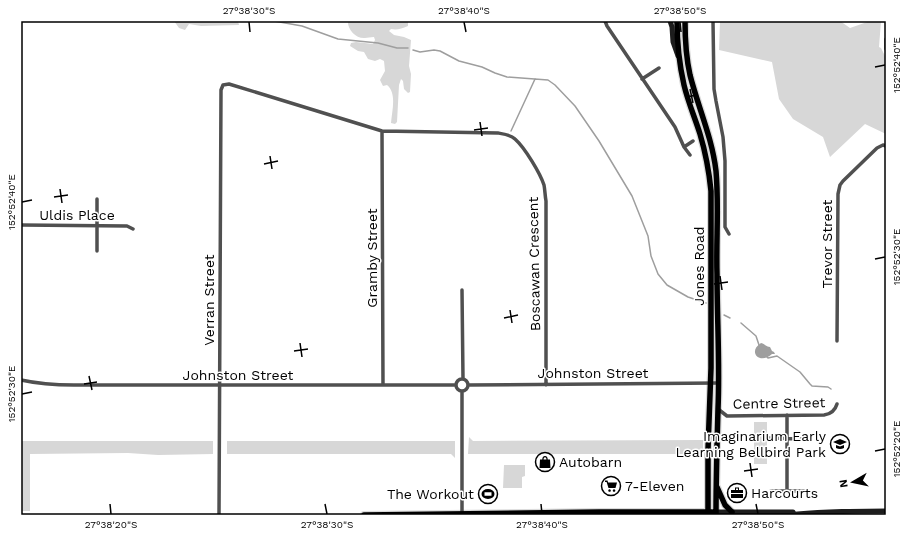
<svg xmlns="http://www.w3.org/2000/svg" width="907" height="536" viewBox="0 0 907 536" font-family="'Work Sans',sans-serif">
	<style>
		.green { fill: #d7d7d7 }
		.water { fill: #9e9e9e }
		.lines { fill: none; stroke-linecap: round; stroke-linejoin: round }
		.stream { stroke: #9e9e9e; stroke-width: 1.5 }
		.primary-casing { stroke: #dbdbdb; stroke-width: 8 }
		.street { stroke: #505050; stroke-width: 3.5 }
		.secondary { stroke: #1d1d1d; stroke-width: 5 }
		.primary { stroke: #000; stroke-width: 5.5 }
		.ticks { fill: none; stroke: #000; stroke-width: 1.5 }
		.labels { text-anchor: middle; stroke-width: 3; stroke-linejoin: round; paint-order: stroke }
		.street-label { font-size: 14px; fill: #000; stroke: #fff }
		.poi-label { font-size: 14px; fill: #000; stroke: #fff; text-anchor: start }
		.neatline { fill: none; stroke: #000; stroke-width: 1.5 }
		.ticks-label { font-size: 10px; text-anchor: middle; fill: #000 }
	</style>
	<rect width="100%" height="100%" fill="#fff"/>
	<path class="green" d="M 174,21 L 238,21 L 239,25 L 201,26 L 189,24 L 185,30 L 179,28 Z
		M 348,21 L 408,21 L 408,26 C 401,29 397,30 391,29 L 389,31 L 394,35 L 404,37 L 411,40 L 409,66 L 411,74 L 410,92 L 408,93 L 404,89 L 403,81 L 401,79 L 399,85 L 397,122 L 395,124 L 391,123 C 392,111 397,93 387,85 L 383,86 L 380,80 L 385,71 L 384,61 L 380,59 L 375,61 L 368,59 L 364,52 L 358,51 L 350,46 L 351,43 L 356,42 L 373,44 L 375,40 L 374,37 C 370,37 368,38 365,38 C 356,39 347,29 348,21 Z
		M 720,21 L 840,21 L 850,28 L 870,21 L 881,21 L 879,47 L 881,48 L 886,58 L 886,134 L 865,124 L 830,157 L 823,137 L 793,119 L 779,99 L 772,62 L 719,50 Z
		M 754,422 L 767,422 L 767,464 L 754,464 Z
		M 469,437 L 473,441 L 703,440 L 703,454 L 468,454 Z
		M 21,441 L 213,441 L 213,454 L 158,455 L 128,453 L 30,454 L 30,511 L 21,511 Z
		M 227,441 L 455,441 L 455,458 L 451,454 L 227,454 Z
		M 504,465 L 525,465 L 525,476 L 522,477 L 522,488 L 503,488 Z"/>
	<path class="water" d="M 761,343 C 765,344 766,347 770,347 L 772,351 L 774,352 L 775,354 L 772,354 C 760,365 747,352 761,343 Z"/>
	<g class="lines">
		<path class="stream" d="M 274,21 L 302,26 L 338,39 L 378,43 L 397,48 L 408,48
			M 413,50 L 420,52 L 434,50 L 440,51 L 459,61 L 482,67 L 495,73 L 507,77 L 548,80 L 555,85 L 575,106 L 599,141 L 632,196 L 648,236 L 651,256 L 658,274 L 667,285 L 688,297 L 706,303
			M 511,131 L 535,79
			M 724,315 L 730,318
			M 741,323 L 756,336 L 759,345
			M 767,357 L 768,358 L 777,356 L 800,372 L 810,384 L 812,386 L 828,387 L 831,389"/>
		<g class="primary-casing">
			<path id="primary" d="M 677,21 C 677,43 679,63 684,85 C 688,102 695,118 700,134 C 706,154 709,171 711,191 L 711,368 L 708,449 L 708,515
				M 685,21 C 685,39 686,57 690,75 C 698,107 712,137 716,171 C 719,205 716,240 717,274 C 717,319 720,364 718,409 C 717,445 716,480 716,515
				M 717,487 L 725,505 L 732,512
				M 364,515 L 599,512 L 712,512"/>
		</g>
		<path class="street" d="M 605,21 L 607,26 L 675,127 L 684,147 L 690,155
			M 713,21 L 714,89 L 716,101 L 723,137 L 725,161 L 725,227 L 729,234
			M 886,39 L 886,49
			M 642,79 L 659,68
			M 382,131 L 383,385
			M 684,147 L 693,141
			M 21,225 L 127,226 L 133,229
			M 97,251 L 97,199
			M 462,290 L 463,379
			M 837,341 L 838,194 L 840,185 L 843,181 L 877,148 L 883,145 L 886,146
			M456 385a6 6 0 1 1 12 0a6 6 0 1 1-12 0Z
			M 21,380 C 39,384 56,385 74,385 L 456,385
			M 468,385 L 718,383
			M 718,409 L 727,416 L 824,415 C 831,414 835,411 837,404
			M 769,438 L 807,439
			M 771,491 L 807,491
			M 787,491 L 787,415
			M 462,514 L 462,391
			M 219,515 L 221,90 L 223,85 L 229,84 L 382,131 L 498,133 C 504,134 511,135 515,139 C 525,148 540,173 544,185 C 545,190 545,196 546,201 L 546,385"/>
		<path class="secondary" d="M 670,21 L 672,27 L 673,42 L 678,56
			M 716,512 L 793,512
			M 789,515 C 821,511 854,511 886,511"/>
		<use href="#primary" class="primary"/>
	</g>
	<path class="ticks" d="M 249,22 L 250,32M 464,22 L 466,32M 680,22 L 681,32M 875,67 L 885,65M 690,89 L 693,103M 685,97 L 698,95M 480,122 L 482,136M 474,130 L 488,128M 270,156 L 272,169M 264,164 L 278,161M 60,189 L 62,203M 54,197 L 68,195M 22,202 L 32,200M 875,259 L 885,257M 720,276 L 722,290M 714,284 L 728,282M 510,310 L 512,323M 504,318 L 518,315M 300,343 L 302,357M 294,351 L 308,349M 89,376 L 92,390M 84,384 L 97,382M 22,394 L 32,392M 875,451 L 885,449M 750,463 L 752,477M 744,471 L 758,469M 110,504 L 111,514M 325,504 L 327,514M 541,504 L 542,514M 756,504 L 758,514"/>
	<defs>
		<g id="school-ring" transform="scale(1)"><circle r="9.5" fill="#fff" stroke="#000" stroke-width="1.5"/><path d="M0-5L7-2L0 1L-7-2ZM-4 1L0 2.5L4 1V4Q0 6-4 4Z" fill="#000"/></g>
		<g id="shop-ring" transform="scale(1)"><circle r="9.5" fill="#fff" stroke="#000" stroke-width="1.5"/><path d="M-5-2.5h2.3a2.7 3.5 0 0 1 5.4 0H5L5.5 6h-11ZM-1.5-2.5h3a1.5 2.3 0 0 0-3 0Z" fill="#000"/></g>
		<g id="supermarket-ring" transform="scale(1)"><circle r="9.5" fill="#fff" stroke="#000" stroke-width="1.5"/><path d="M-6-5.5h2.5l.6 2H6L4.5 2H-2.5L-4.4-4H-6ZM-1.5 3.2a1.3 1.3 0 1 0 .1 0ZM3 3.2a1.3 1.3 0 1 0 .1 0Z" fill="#000"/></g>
		<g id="office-ring" transform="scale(1)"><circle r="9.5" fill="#fff" stroke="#000" stroke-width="1.5"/><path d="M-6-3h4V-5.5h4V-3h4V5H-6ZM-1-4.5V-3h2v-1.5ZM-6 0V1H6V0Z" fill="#000"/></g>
		<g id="stadium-ring" transform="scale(1)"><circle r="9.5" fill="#fff" stroke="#000" stroke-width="1.5"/><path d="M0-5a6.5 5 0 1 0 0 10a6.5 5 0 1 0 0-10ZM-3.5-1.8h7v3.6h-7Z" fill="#000"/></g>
	</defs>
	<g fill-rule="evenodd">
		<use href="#school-ring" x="840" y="444"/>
		<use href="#shop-ring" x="545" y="462"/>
		<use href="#supermarket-ring" x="611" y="486"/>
		<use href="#office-ring" x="737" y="493"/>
		<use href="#stadium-ring" x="488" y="494"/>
	</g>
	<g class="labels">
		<g class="street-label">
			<text x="77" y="220">Uldis Place</text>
			<text transform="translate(827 244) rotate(-90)" y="5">Trevor Street</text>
			<text transform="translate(372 258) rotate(-90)" y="5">Gramby Street</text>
			<text transform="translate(534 264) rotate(-91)" y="5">Boscawan Crescent</text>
			<text transform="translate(699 266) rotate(-90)" y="5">Jones Road</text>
			<text transform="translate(209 300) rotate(-90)" y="5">Verran Street</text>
			<text x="593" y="378">Johnston Street</text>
			<text x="238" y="380">Johnston Street</text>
			<text transform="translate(779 403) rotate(-1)" y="5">Centre Street</text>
		</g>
		<g class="poi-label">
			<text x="826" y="441" text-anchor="end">Imaginarium Early<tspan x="826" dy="16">Learning Bellbird Park</tspan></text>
			<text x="559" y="467">Autobarn</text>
			<text x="625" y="491">7-Eleven</text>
			<text x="751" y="498">Harcourts</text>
			<text x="474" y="499" text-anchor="end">The Workout</text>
		</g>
	</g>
	<rect width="907" height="536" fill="none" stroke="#ffffff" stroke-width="44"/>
	<g transform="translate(853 482) rotate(261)" stroke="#ffffff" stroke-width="3" paint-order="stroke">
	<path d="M0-3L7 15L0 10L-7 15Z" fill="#000000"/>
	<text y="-6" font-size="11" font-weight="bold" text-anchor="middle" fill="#000000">N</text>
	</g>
	<rect x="22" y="22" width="863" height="492" class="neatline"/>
	<g class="ticks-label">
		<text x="249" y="14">27°38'30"S</text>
		<text x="464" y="14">27°38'40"S</text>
		<text x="680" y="14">27°38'50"S</text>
		<text transform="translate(896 65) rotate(-90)" y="4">152°52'40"E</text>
		<text transform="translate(11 202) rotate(-90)" y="4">152°52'40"E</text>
		<text transform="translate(896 257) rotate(-90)" y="4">152°52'30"E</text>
		<text transform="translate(11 394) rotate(-90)" y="4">152°52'30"E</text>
		<text transform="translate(896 449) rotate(-90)" y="4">152°52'20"E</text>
		<text x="111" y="528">27°38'20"S</text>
		<text x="327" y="528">27°38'30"S</text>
		<text x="542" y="528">27°38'40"S</text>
		<text x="758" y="528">27°38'50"S</text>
	</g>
</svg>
